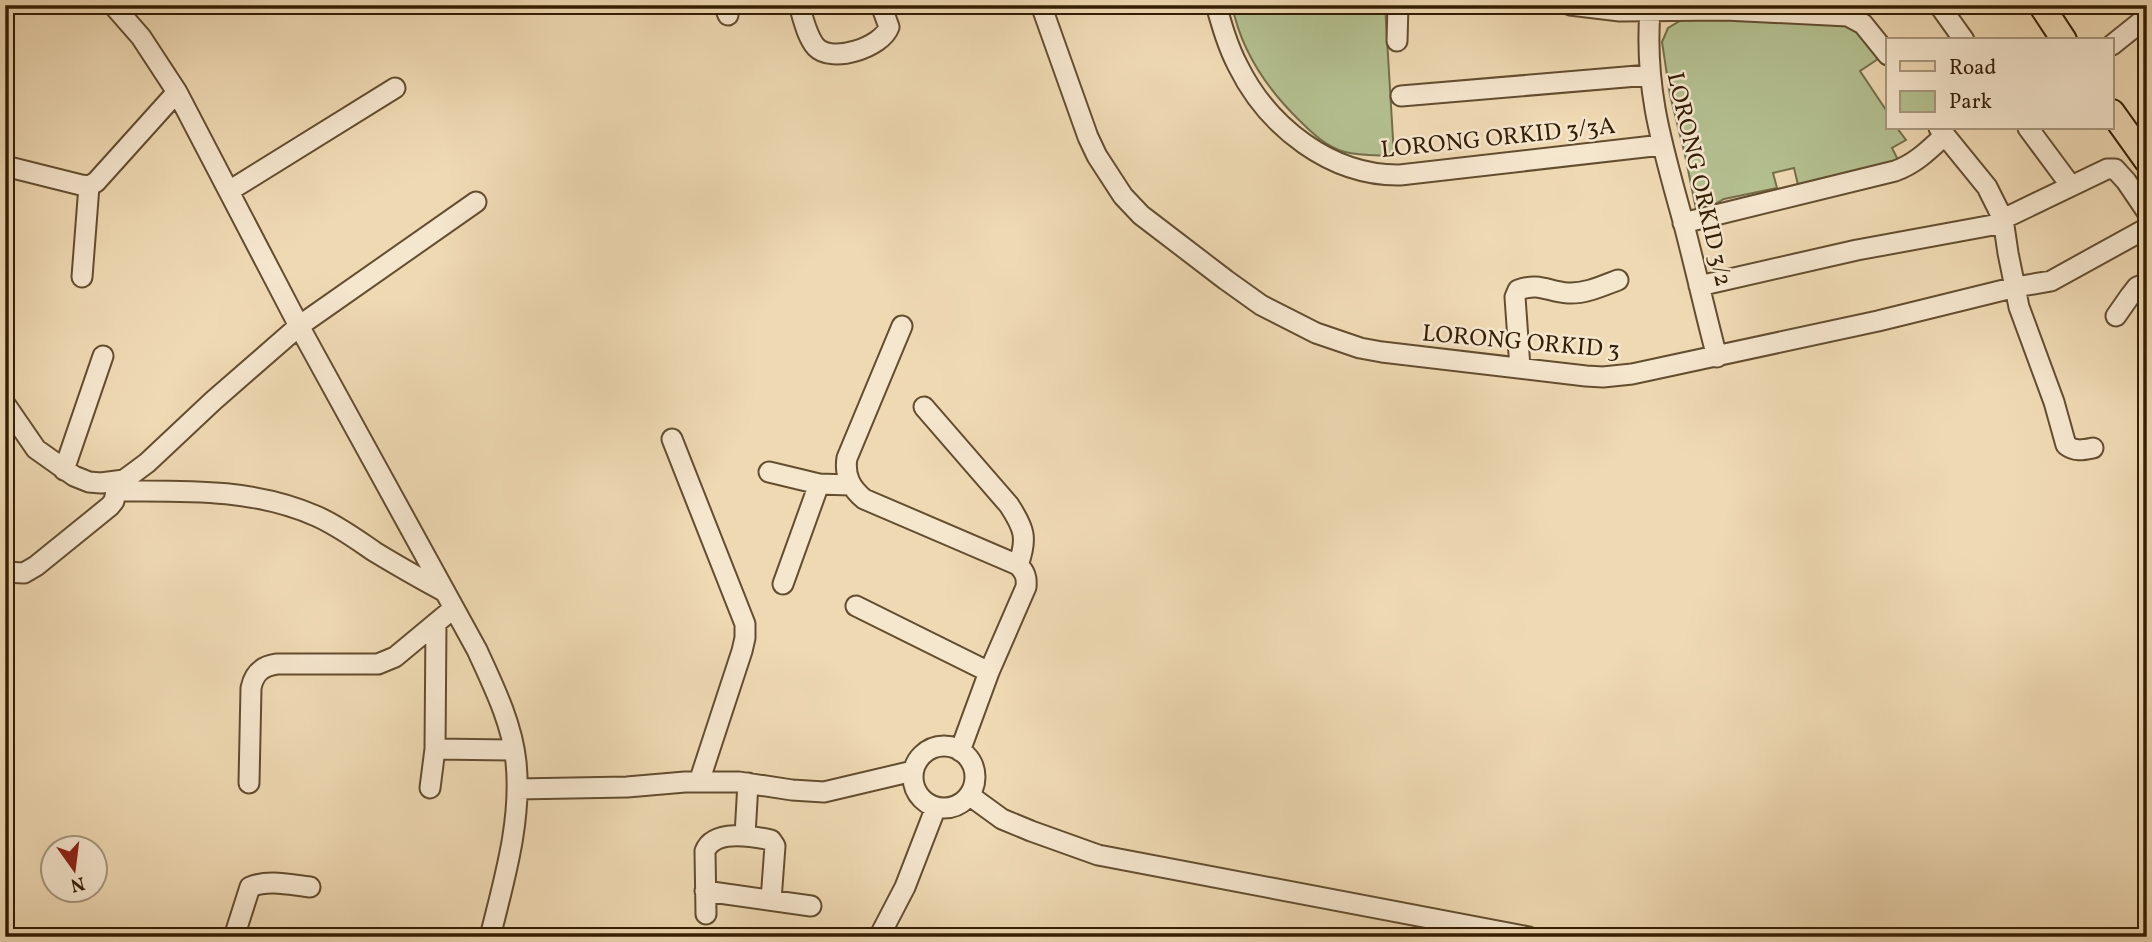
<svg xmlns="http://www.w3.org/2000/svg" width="2152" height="942" viewBox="0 0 2152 942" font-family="Vollkorn,serif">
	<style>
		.green { fill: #b4c090; stroke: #746f4a; stroke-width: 2 }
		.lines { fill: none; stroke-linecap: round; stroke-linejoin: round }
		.minor-casing { stroke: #634d2f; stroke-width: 23 }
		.major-casing { stroke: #341e03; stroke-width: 28 }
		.minor { stroke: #f5e6ce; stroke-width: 19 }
		.major { stroke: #efd9b3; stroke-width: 24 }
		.labels { text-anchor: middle; stroke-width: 5; stroke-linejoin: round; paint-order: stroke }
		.street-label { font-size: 24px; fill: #341e03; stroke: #f5e6ce }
	</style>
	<rect width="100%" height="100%" fill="#efd9b3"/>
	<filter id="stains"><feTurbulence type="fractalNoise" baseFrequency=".00286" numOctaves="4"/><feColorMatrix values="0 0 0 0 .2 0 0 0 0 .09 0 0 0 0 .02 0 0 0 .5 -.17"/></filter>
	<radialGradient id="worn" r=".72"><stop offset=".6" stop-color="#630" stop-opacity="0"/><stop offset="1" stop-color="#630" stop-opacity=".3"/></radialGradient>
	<path class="green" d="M 1232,5 L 1385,5 L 1394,156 C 1378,155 1360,156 1345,152 C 1327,147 1313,134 1300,121 C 1267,89 1241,51 1232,5 Z
		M 1685,18 L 1843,20 L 1862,29 L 1881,57 L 1860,71 L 1888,113 L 1888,128 L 1897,128 L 1906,140 L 1892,148 L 1898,160 L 1889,166 L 1798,185 L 1794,168 L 1773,173 L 1777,188 L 1724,199 L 1697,214 L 1685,155 L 1670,95 L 1662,42 L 1668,28 Z"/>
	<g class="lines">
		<g class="minor-casing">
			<path id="minor" d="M 113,5 L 141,37 L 177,92 L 299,326 L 477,650 C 493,685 512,723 516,762 C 522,821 504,880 490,937
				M 724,5 L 728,15
				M 799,5 C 803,18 807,37 816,47 C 832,64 882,47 889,27 L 881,5
				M 1041,5 L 1088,137 L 1097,156 L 1123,196 L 1141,215 L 1226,280 L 1261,305 L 1316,333 L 1360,348 L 1382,352 L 1586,376 L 1603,377 L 1632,374 L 1878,321 L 2016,287 L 2051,281 L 2147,228
				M 1216,5 C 1222,26 1228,47 1238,66 C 1268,127 1331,176 1400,175 L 1662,145
				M 1570,5 L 1620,11 L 1725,10 L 1848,16 L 1863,24 L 1888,55
				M 1939,5 L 1964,40
				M 1650,11 C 1644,89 1663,148 1683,221 C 1695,266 1705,312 1717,357
				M 1397,41 L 1398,5
				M 2112,45 L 2147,17
				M 1401,96 L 1649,75
				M 1939,128 L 1987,187 L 2003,219 L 2008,253 L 2019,307 L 2054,402 L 2066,445 C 2075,452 2083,450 2093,448
				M 2028,128 L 2071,186
				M 5,166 L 81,185 L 89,186 L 96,182 L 177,92
				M 229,191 L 395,88
				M 2003,219 L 2107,169 L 2115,169 L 2126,181 L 2147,212
				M 1683,223 L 1895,171 C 1915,164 1929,150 1944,136
				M 82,277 L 89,186
				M 1699,286 L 1857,250 L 2004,223
				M 2116,316 L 2130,296 L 2137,287 L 2144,284 L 2147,285
				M 902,326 L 847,458 C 844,476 851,488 864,499 L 1018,565 C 1025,572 1027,577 1026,587 L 989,672 L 960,751
				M 1520,368 L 1515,297 L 1518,290 C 1540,282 1548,292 1568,293 C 1585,294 1602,286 1618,280
				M 5,404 L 36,449 L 74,476 L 89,482 L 101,483 L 124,480 L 147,463 L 213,401 L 299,326 L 476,202
				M 924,407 L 1009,505 C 1024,528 1028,538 1018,565
				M 672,439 L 745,624 L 745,638 L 742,651 L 699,782
				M 64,470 L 103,356
				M 769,472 L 819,484 L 850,485
				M 116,491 C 183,491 253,488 316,516 C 337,525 356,539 375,552 C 398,566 421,579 445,592
				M 5,572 L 24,573 L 36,566 L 110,506 L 114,501 L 118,481
				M 783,584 L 819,484
				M 856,606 L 989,672
				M913 777a31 31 0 1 1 62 0a31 31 0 1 1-62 0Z
				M 435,749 L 513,750
				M 249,783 L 251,688 C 254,673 262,666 277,664 L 378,664 L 395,657 L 454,608
				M 430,788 L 435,749 L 436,623
				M 517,789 L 627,787 L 685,782 L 739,782 L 792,790 L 824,792 L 913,771
				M 969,795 L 1002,819 L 1031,831 L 1098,855 L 1529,937
				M 745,835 L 748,783
				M 705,891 L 811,906
				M 706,914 L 705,851 C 714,829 752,836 771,840 L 775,846 L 771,900
				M 234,937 L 250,887 C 269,879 291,885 310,887
				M 879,937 L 905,887 L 936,807"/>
		</g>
		<g class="major-casing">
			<path id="major" d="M 2041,5 L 2064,40
				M 2112,112 L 2147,161"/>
		</g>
		<use href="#minor" class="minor"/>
		<use href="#major" class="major"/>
	</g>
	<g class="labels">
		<g class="street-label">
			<text transform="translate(1498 137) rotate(-6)" y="8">LORONG ORKID 3/3A</text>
			<text transform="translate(1700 179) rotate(77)" y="8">LORONG ORKID 3/2</text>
			<text transform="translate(1521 341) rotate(5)" y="8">LORONG ORKID 3</text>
		</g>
	</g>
	<rect width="2152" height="942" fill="none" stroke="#efd9b3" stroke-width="28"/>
	<rect x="7" y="7" width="2138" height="928" fill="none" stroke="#341e03" stroke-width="3.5"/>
	<rect x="14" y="14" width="2124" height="914" fill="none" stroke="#341e03" stroke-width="2"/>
	<rect x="1886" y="38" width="228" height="91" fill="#f5e6ce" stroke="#a8967d" stroke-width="2"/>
	<rect x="1900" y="61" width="35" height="10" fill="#efd9b3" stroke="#a8967d" stroke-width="2"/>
	<text x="1949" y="74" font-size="21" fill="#341e03">Road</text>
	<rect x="1900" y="91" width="35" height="21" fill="#b4c090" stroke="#a8967d" stroke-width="2"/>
	<text x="1949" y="108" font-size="21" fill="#341e03">Park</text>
	<g transform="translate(74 869) rotate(166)"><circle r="33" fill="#f5e6ce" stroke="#a8967d" stroke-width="2"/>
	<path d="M0-5L12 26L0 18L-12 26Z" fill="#8f2418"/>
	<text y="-10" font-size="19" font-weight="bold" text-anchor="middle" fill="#341e03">N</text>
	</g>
	<rect width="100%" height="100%" filter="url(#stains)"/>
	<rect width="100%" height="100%" fill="url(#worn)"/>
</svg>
